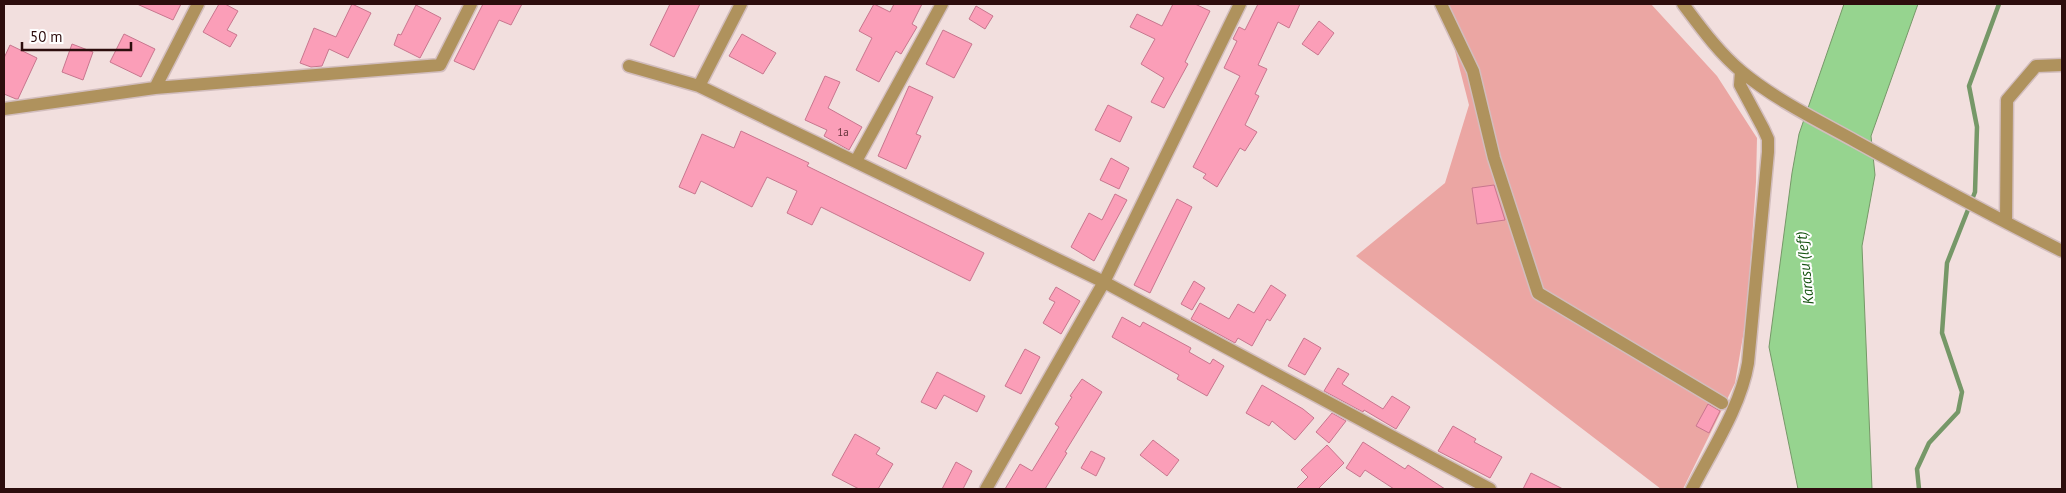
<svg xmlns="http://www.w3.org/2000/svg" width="2066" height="493" viewBox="0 0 2066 493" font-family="'PT Sans',sans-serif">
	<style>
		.green { fill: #eba6a3 }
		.water { fill: #96d48f; stroke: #769868 }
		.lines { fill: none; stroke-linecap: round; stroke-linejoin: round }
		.stream { stroke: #769868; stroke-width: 4.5 }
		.building { fill: #fb9eb8; stroke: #c8768e }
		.minor-casing { stroke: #d2bdbd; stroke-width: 15 }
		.minor { stroke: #af925d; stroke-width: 12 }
		.labels { text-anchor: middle; stroke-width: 4; stroke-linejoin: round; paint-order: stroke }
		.number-label { font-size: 11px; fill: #603138 }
		.water-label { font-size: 15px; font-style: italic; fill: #14520f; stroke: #fff }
	</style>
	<rect width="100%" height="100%" fill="#f2dfde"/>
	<path class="green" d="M 1443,4 L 1651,4 L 1717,76 L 1757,138 L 1756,182 L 1747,313 L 1735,383 L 1683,489 L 1661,489 L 1356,256 L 1445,183 L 1469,105 Z"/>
	<path class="water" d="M 1844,4 L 1918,4 L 1871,136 L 1875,175 L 1862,246 L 1872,489 L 1798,489 L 1769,347 L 1792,173 L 1799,134 Z"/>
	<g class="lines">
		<path class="stream" d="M 1919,489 L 1917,469 L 1929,443 L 1958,412 L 1962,392 L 1942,333 L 1947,263 L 1975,192 L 1977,127 L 1969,86 L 1999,4"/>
	</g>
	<path class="building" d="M 137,4 L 181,4 L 173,20 Z
		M 219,4 L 225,4 L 238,11 L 227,30 L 237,35 L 230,47 L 203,32 Z
		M 352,4 L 371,13 L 348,58 L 329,49 L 322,66 L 311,67 L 300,63 L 314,28 L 336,37 Z
		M 483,4 L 522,4 L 511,25 L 499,20 L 474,70 L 454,61 Z
		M 670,4 L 700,4 L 674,57 L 650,45 Z
		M 874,4 L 890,12 L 894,4 L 922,4 L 912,24 L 917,27 L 901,54 L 896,51 L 879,82 L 856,70 L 872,38 L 859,31 Z
		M 1173,4 L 1195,4 L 1210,11 L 1185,62 L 1188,64 L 1164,108 L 1151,102 L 1164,78 L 1141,64 L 1155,39 L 1130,27 L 1137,14 L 1162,26 Z
		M 1258,4 L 1300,4 L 1289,28 L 1278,22 L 1258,65 L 1267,69 L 1255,94 L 1259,96 L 1245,125 L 1257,132 L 1245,151 L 1240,148 L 1217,187 L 1203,178 L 1206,174 L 1193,167 L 1240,76 L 1224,68 L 1237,41 L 1233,39 L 1239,27 L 1245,30 Z
		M 416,5 L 441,18 L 420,58 L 394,45 L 398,34 L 401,35 Z
		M 976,6 L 993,16 L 985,29 L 969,19 Z
		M 1319,21 L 1334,33 L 1318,55 L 1302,44 Z
		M 943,30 L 972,44 L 954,78 L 926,64 Z
		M 124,34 L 155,49 L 141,77 L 110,62 Z
		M 742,34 L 776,53 L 763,74 L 729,56 Z
		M 72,44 L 93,52 L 83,80 L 62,72 Z
		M 10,45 L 37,58 L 18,99 L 16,99 L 4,94 L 4,58 Z
		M 825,76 L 840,82 L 828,108 L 862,127 L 849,150 L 824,136 L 827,130 L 805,120 Z
		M 909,86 L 933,97 L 916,134 L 921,136 L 906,169 L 878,156 Z
		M 1108,105 L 1132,117 L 1120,142 L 1095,130 Z
		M 741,131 L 809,163 L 807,166 L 984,253 L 970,281 L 821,207 L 812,225 L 787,213 L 797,191 L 767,177 L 752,207 L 701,181 L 695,194 L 679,187 L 702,134 L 734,148 Z
		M 1111,158 L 1129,168 L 1119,189 L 1100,180 Z
		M 1494,185 L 1505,220 L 1477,224 L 1472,188 Z
		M 1115,194 L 1127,200 L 1094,261 L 1071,247 L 1089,213 L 1102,220 Z
		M 1177,199 L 1192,207 L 1150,293 L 1134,285 Z
		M 1194,281 L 1205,288 L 1192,310 L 1181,304 Z
		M 1271,285 L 1286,295 L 1270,321 L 1267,319 L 1252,346 L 1238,338 L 1235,343 L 1191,319 L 1200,303 L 1229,319 L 1238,304 L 1254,313 Z
		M 1056,287 L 1080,301 L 1061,334 L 1043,323 L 1055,302 L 1049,299 Z
		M 1122,317 L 1140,327 L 1143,322 L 1191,348 L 1189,352 L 1210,364 L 1213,359 L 1224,366 L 1207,396 L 1177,379 L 1179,375 L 1112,337 Z
		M 1304,338 L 1321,348 L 1305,375 L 1288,366 Z
		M 1025,349 L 1040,357 L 1021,394 L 1005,386 Z
		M 1338,368 L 1349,374 L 1342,384 L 1383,409 L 1392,396 L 1410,407 L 1396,429 L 1364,410 L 1363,412 L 1324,391 Z
		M 937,372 L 985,396 L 977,412 L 944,395 L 936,409 L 921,402 Z
		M 1082,379 L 1102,392 L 1065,452 L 1067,453 L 1045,489 L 1005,489 L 1020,464 L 1032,471 L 1059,427 L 1055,424 L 1072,397 L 1070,396 Z
		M 1262,385 L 1303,409 L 1314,418 L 1295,440 L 1272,421 L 1269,426 L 1246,413 Z
		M 1708,404 L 1720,411 L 1709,433 L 1696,426 Z
		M 1332,413 L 1346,421 L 1329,443 L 1316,432 Z
		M 1453,426 L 1476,439 L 1474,442 L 1502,457 L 1490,478 L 1438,451 Z
		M 855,434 L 880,448 L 876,454 L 893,464 L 878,489 L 859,489 L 832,475 Z
		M 1153,440 L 1179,460 L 1167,476 L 1140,455 Z
		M 1363,442 L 1405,469 L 1408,465 L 1445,489 L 1394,489 L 1365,470 L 1360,477 L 1346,468 Z
		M 1327,445 L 1344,463 L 1318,489 L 1296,489 L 1308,477 L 1301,470 Z
		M 1091,451 L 1105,458 L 1096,476 L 1081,468 Z
		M 956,462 L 972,471 L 963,489 L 942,489 Z
		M 1531,473 L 1563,489 L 1523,489 Z"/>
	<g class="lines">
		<g class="minor-casing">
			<path id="minor" d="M 1441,4 L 1473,71 L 1494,158 L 1538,293 L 1722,403
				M 1683,4 C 1701,28 1719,53 1742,72 C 1776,100 1817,120 1855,141 C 1924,179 1992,216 2062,251
				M 629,66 L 699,86 L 1104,282 L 1490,489
				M 699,86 L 741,4
				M 155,88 L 198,4
				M 4,109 L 155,88 L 440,65 L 471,4
				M 856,161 L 942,4
				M 2006,222 L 2007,100 L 2036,66 L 2062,65
				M 986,489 L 1104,282 L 1240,4
				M 1692,489 C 1712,450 1741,406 1748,363 L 1768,152 L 1768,139 L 1763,128 L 1740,85 L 1741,71"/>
		</g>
		<use href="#minor" class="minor"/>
	</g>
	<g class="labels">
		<g class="number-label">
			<text x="843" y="136">1a</text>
		</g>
		<g class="water-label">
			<text transform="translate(1805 268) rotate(-96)" y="5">Karasu (left)</text>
		</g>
	</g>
	<rect width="2066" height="493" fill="none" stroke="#2d0d0d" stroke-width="10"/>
	<path d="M22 42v8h109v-8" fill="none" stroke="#2d0d0d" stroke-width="2.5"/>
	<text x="30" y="42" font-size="15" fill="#2d0d0d" stroke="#ffffff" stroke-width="4" paint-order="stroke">50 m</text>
</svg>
